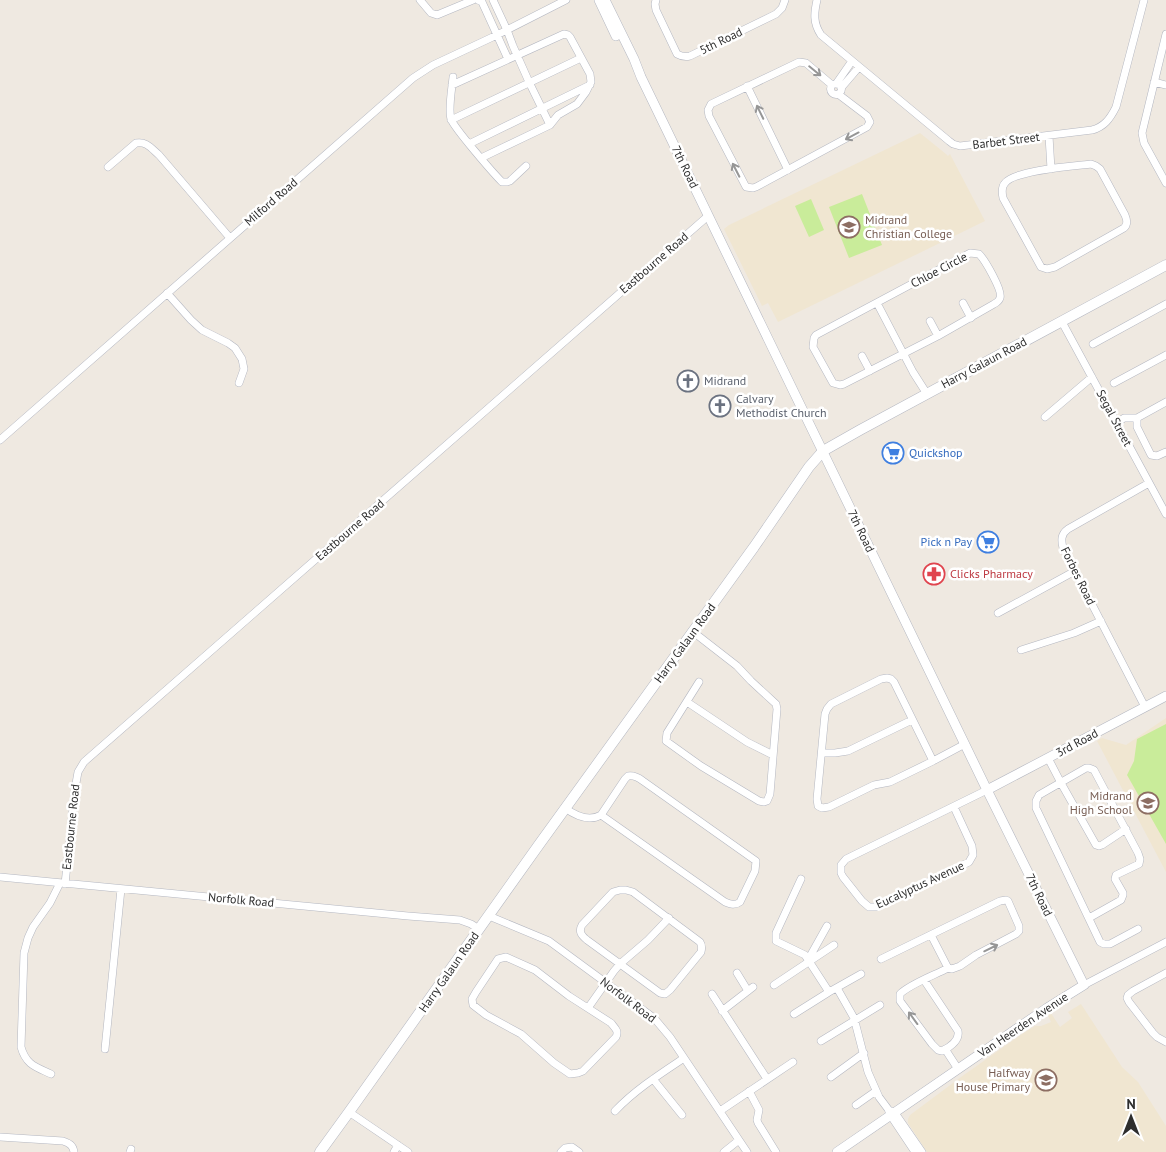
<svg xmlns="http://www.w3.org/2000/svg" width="1166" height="1152" viewBox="0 0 1166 1152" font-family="'PT Sans',sans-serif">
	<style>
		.education { fill: #f0e6d1 }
		.pitch { fill: #c9ec9a }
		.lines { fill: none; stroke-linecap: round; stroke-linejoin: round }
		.minor-casing { stroke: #b4b7c1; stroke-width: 8 }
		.tertiary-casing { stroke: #b4b7c1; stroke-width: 10 }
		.secondary-casing { stroke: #b4b7c1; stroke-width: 11 }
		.minor { stroke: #fff; stroke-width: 7 }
		.tertiary { stroke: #fff; stroke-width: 9 }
		.secondary { stroke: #fff; stroke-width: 10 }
		.oneway { stroke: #969696 }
		.labels { text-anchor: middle; stroke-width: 5; stroke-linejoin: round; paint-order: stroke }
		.street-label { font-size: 12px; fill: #2e2e2e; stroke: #fff }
		.education-label { font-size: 12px; fill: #785e54; stroke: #fff; text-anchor: end }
		.worship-label { font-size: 12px; fill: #5b616d; stroke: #fff; text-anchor: start }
		.shop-label { font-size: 12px; fill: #366cbe; stroke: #fff; text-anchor: start }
		.health-label { font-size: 12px; fill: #be3a42; stroke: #fff; text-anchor: start }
	</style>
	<rect width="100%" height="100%" fill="#efe9e1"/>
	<path class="education" d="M 920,133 L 946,154 L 948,156 L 950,154 L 985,221 L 778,322 L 768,303 L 762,306 L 724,229 L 729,225 Z
		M 1166,718 L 1166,872 L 1097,741 L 1102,738 L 1126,745 Z
		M 1081,1004 L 1122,1067 L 1138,1082 L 1166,1126 L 1166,1152 L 927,1152 L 908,1123 L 908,1119 L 910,1115 L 961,1077 L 1022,1034 L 1035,1026 L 1041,1026 L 1051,1022 L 1046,1011 L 1049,1010 L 1060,1027 L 1072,1018 L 1068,1012 Z"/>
	<path class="pitch" d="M 862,194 L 882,245 L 849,258 L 829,207 Z
		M 811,199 L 824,230 L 809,237 L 795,206 Z
		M 1166,724 L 1166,844 L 1127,775 L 1134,761 L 1137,739 Z"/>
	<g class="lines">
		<g class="minor-casing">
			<path id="minor" d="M 420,0 L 431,13 L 437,15 L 473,0
				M 478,0 L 482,2 L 508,59
				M 493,0 L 507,30 L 513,46 L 529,82 L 550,125
				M 656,0 L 655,4 L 656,10 L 677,54 C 682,57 685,57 690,56 L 776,14 L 782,8 L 785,0
				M 817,0 C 814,13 813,23 821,35 L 949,141 L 953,144 L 960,146 L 1092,130 C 1104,127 1110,119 1116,107 L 1144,0
				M 1166,34 L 1142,133 L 1144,143 L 1166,183
				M 453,77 C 452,88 448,109 451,119 C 454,128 494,174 502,182 L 507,182 L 510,181 L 526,166
				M 1154,82 L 1166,85
				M830.5 89a5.5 5.5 0 1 1 11 0a5.5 5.5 0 1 1-11 0Z
				M 836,84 L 852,61
				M 452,85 L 564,34 L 568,35 L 570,37 L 590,74 L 591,82 L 586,92 L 577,104 L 558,115 L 550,125 L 481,158
				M 832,85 L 806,63 L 799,62 L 711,104 L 708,110 L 709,116 L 746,187 L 753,188 L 756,187 L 867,127 L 870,122 L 867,116 L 838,94
				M 747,86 L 788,170
				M 841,88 L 859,67
				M 451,120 L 581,58
				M 1049,136 L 1051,169
				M 469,144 L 590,85
				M 1091,164 L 1096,166 L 1100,169 L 1125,215 C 1127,220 1128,224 1124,228 L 1055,267 L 1047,269 L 1041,267 L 1003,198 C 1002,193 1001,187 1005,183 C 1015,170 1074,166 1091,164 Z
				M 108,167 L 136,143 C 146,141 151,148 159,155 L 230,238
				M 970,253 L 979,254 C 985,260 1003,291 1000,298 C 999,301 996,303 994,304 L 938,336 L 844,384 L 840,385 L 833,383 L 813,347 L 814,338 L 816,335 Z
				M 167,293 L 191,320 L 202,330 L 228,343 L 235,348 L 242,359 L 244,369 L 239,383
				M 877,303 L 913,372 L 927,394
				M 963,303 L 971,318
				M 930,321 L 938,336
				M 1062,322 L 1166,514
				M 1093,344 L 1166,304
				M 862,356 L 870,371
				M 1114,383 L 1166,355
				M 1045,417 L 1092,377
				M 1137,418 L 1137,427 L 1151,455 L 1157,456 L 1166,452
				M 1117,423 L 1124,418 L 1137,418 L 1166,402
				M 0,440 L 413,78 L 433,65 L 497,35 L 566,0
				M 998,613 L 1075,571
				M 692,631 L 737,666 L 751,681 L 776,704 L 777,709 L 770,794 L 767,801 L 764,802 L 759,801 L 701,766 L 666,741 L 667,733 L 699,682
				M 1021,650 L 1074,633 L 1101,621
				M 887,678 L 891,679 L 894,682 L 933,761 L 890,782 L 874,785 L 829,807 L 822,808 L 818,806 L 817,799 L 825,714 L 827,709 L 831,704 L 881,679 Z
				M 687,702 L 747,742 L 773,755
				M 1145,707 L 1063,548 C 1061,540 1061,534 1068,529 L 1149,483
				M 822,753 L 835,753 L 848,751 L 912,720
				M 1048,758 L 1061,783 L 1096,845 L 1099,846 L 1102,845 L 1126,829
				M 933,761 L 965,744
				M 628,776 C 634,775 639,778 643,781 L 756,861 L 755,871 L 740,902 C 735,906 730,904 725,902 L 601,815 L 625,779 Z
				M 954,807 L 972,846 L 973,855 L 969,862 L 877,907 L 869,907 L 862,901 L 843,877 L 841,873 L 841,865 L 846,859 L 987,790
				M 565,808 C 576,816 589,822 601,815
				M 0,877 L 408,916 L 460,920 L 471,924 L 479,929
				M 801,879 L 776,933 L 776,941 L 805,955 L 829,992
				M 65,884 L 75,789 L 78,772 L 84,762 L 708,216
				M 620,890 L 626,890 L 633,892 L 700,942 C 702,945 702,948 701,952 L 670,990 L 665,994 L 660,993 L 587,940 C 582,936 578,932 582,925 L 613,892 Z
				M 489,916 L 549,941 L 654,1018 L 670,1037 L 747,1152
				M 1089,918 L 1121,900 L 1123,895 L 1123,893 L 1115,879 L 1116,875 L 1139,864 L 1140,859 L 1138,853 L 1094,770 L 1089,768 L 1086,768 L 1039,795 L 1036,801 L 1036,808 L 1100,942 L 1104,944 L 1110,944 L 1138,929
				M 931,935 L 948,968
				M 506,957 L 535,970 L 569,996 L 611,1023 C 615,1028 619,1031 616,1037 L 583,1071 L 578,1073 L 570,1074 L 554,1063 L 521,1034 L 486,1015 L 473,1005 L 472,999 L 476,992 L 498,959 Z
				M 881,959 L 1000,901 L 1006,900 L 1008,901 L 1019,926 L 1019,931 L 1016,934 L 976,955 L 960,966 L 952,969 L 948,968 C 935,975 910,984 900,994 L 900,1001 L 932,1044 L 938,1050 L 942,1051 C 950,1047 960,1041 958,1031 L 924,980
				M 808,960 L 827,926
				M 737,973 L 748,991
				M 1166,973 L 1133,991 L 1128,995 L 1127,998 L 1129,1002 L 1153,1033 L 1157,1037 L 1166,1042
				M 774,985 L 834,945
				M 1084,985 L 1166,942
				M 837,988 L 854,1018 L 868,1072 L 879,1097 L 888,1109 L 891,1116 L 915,1152
				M 712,994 L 767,1079
				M 588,1008 L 614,971 L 620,964 L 648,940 L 669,918
				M 722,1011 L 753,987
				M 794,1014 L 829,992 L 861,974
				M 821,1041 L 880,1005
				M 105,1049 L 121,889
				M 945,1049 L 958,1069
				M 51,1074 C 36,1067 26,1065 21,1047 L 24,953 L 28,938 L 33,927 L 50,903 L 60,883
				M 831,1077 L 864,1053
				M 653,1079 L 682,1115
				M 749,1091 L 759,1110 L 757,1120 L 758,1123 L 776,1152
				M 856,1105 L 876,1091
				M 615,1111 C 635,1090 660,1074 684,1058
				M 720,1111 L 793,1062
				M 891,1111 L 895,1113 L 922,1152
				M 349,1112 L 408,1152
				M 0,1137 L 63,1141 C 69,1143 73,1145 74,1152
				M 130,1152 L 131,1149
				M 394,1152 L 398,1145
				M 561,1152 L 565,1148 L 572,1147 L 579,1152
				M 724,1152 L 739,1140"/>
		</g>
		<g class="tertiary-casing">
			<path id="tertiary" d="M 599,0 L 616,36
				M 605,0 L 634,59 L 641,77 L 987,790 L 1084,985 L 1047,1008 L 837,1152
				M 987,790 L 1166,696"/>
		</g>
		<g class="secondary-casing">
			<path id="secondary" d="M 320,1152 L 349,1112 L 538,846 L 754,547 L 809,467 L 823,451 L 860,430 L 1166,265"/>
		</g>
		<use href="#minor" class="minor"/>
		<use href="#tertiary" class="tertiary"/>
		<use href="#secondary" class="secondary"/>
	</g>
	<defs><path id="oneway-shaft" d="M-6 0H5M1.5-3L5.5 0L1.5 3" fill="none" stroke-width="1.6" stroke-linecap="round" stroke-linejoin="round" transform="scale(1.25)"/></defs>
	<g class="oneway">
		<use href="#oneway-shaft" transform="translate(815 71) rotate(39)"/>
		<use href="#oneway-shaft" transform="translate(760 112) rotate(-116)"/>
		<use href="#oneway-shaft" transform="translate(852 136) rotate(152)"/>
		<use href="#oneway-shaft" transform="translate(736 170) rotate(-117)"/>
		<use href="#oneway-shaft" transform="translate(991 948) rotate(-26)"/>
		<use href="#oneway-shaft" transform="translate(913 1018) rotate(-126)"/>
	</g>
	<defs>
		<g id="school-ring" transform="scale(1.125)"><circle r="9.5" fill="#fff" stroke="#8d6e63" stroke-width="1.5"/><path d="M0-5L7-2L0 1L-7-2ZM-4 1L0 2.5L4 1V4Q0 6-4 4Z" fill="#8d6e63"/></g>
		<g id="church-ring" transform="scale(1.125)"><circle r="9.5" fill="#fff" stroke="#6b7280" stroke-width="1.5"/><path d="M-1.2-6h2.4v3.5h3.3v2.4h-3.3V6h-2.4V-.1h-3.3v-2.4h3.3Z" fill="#6b7280"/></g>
		<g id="supermarket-ring" transform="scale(1.125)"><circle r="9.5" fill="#fff" stroke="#3f7fe0" stroke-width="1.5"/><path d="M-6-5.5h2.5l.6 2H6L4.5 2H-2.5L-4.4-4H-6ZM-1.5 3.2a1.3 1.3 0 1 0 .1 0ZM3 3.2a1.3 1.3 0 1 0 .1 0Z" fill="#3f7fe0"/></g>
		<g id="pharmacy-ring" transform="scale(1.125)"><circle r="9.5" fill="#fff" stroke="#e0444e" stroke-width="1.5"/><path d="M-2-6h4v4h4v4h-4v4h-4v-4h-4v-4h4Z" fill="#e0444e"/></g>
	</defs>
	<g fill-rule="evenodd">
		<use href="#school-ring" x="849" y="227"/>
		<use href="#church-ring" x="688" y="381"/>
		<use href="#church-ring" x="720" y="406"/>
		<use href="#supermarket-ring" x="893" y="453"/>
		<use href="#supermarket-ring" x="988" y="542"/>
		<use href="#pharmacy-ring" x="934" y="574"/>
		<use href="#school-ring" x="1148" y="803"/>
		<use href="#school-ring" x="1046" y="1080"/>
	</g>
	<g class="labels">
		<g class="street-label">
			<text transform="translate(721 41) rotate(-26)" y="4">5th Road</text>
			<text transform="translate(1006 141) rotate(-7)" y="4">Barbet Street</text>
			<text transform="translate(685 167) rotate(64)" y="4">7th Road</text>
			<text transform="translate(271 202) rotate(-41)" y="4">Milford Road</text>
			<text transform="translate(654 263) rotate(-41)" y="4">Eastbourne Road</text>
			<text transform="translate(939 270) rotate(-28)" y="4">Chloe Circle</text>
			<text transform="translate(984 363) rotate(-28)" y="4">Harry Galaun Road</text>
			<text transform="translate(1114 418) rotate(62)" y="4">Segal Street</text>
			<text transform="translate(350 530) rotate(-41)" y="4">Eastbourne Road</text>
			<text transform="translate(861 531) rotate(64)" y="4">7th Road</text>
			<text transform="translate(1078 576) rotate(64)" y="4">Forbes Road</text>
			<text transform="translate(685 643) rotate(-54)" y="4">Harry Galaun Road</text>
			<text transform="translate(1077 743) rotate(-28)" y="4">3rd Road</text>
			<text transform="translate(71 827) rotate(-84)" y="4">Eastbourne Road</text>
			<text transform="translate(920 885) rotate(-25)" y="4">Eucalyptus Avenue</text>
			<text transform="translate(1039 895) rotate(64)" y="4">7th Road</text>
			<text transform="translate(241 900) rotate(5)" y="4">Norfolk Road</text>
			<text transform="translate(449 972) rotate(-55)" y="4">Harry Galaun Road</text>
			<text transform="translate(628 1000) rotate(37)" y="4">Norfolk Road</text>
			<text transform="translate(1023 1025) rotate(-34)" y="4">Van Heerden Avenue</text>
		</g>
		<g class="education-label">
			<text x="865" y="224" text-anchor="start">Midrand<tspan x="865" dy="14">Christian College</tspan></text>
			<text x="1132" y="800">Midrand<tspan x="1132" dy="14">High School</tspan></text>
			<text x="1030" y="1077">Halfway<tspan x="1030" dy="14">House Primary</tspan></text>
		</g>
		<g class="worship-label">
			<text x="704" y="385">Midrand</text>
			<text x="736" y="403">Calvary<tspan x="736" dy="14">Methodist Church</tspan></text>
		</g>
		<g class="shop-label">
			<text x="909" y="457">Quickshop</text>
			<text x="972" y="546" text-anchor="end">Pick n Pay</text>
		</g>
		<g class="health-label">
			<text x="950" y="578">Clicks Pharmacy</text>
		</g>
	</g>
	<g transform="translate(1131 1117)" stroke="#ffffff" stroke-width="4" paint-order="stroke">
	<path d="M0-4L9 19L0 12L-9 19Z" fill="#2e2e2e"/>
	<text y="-8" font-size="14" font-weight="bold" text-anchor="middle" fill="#2e2e2e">N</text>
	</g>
</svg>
